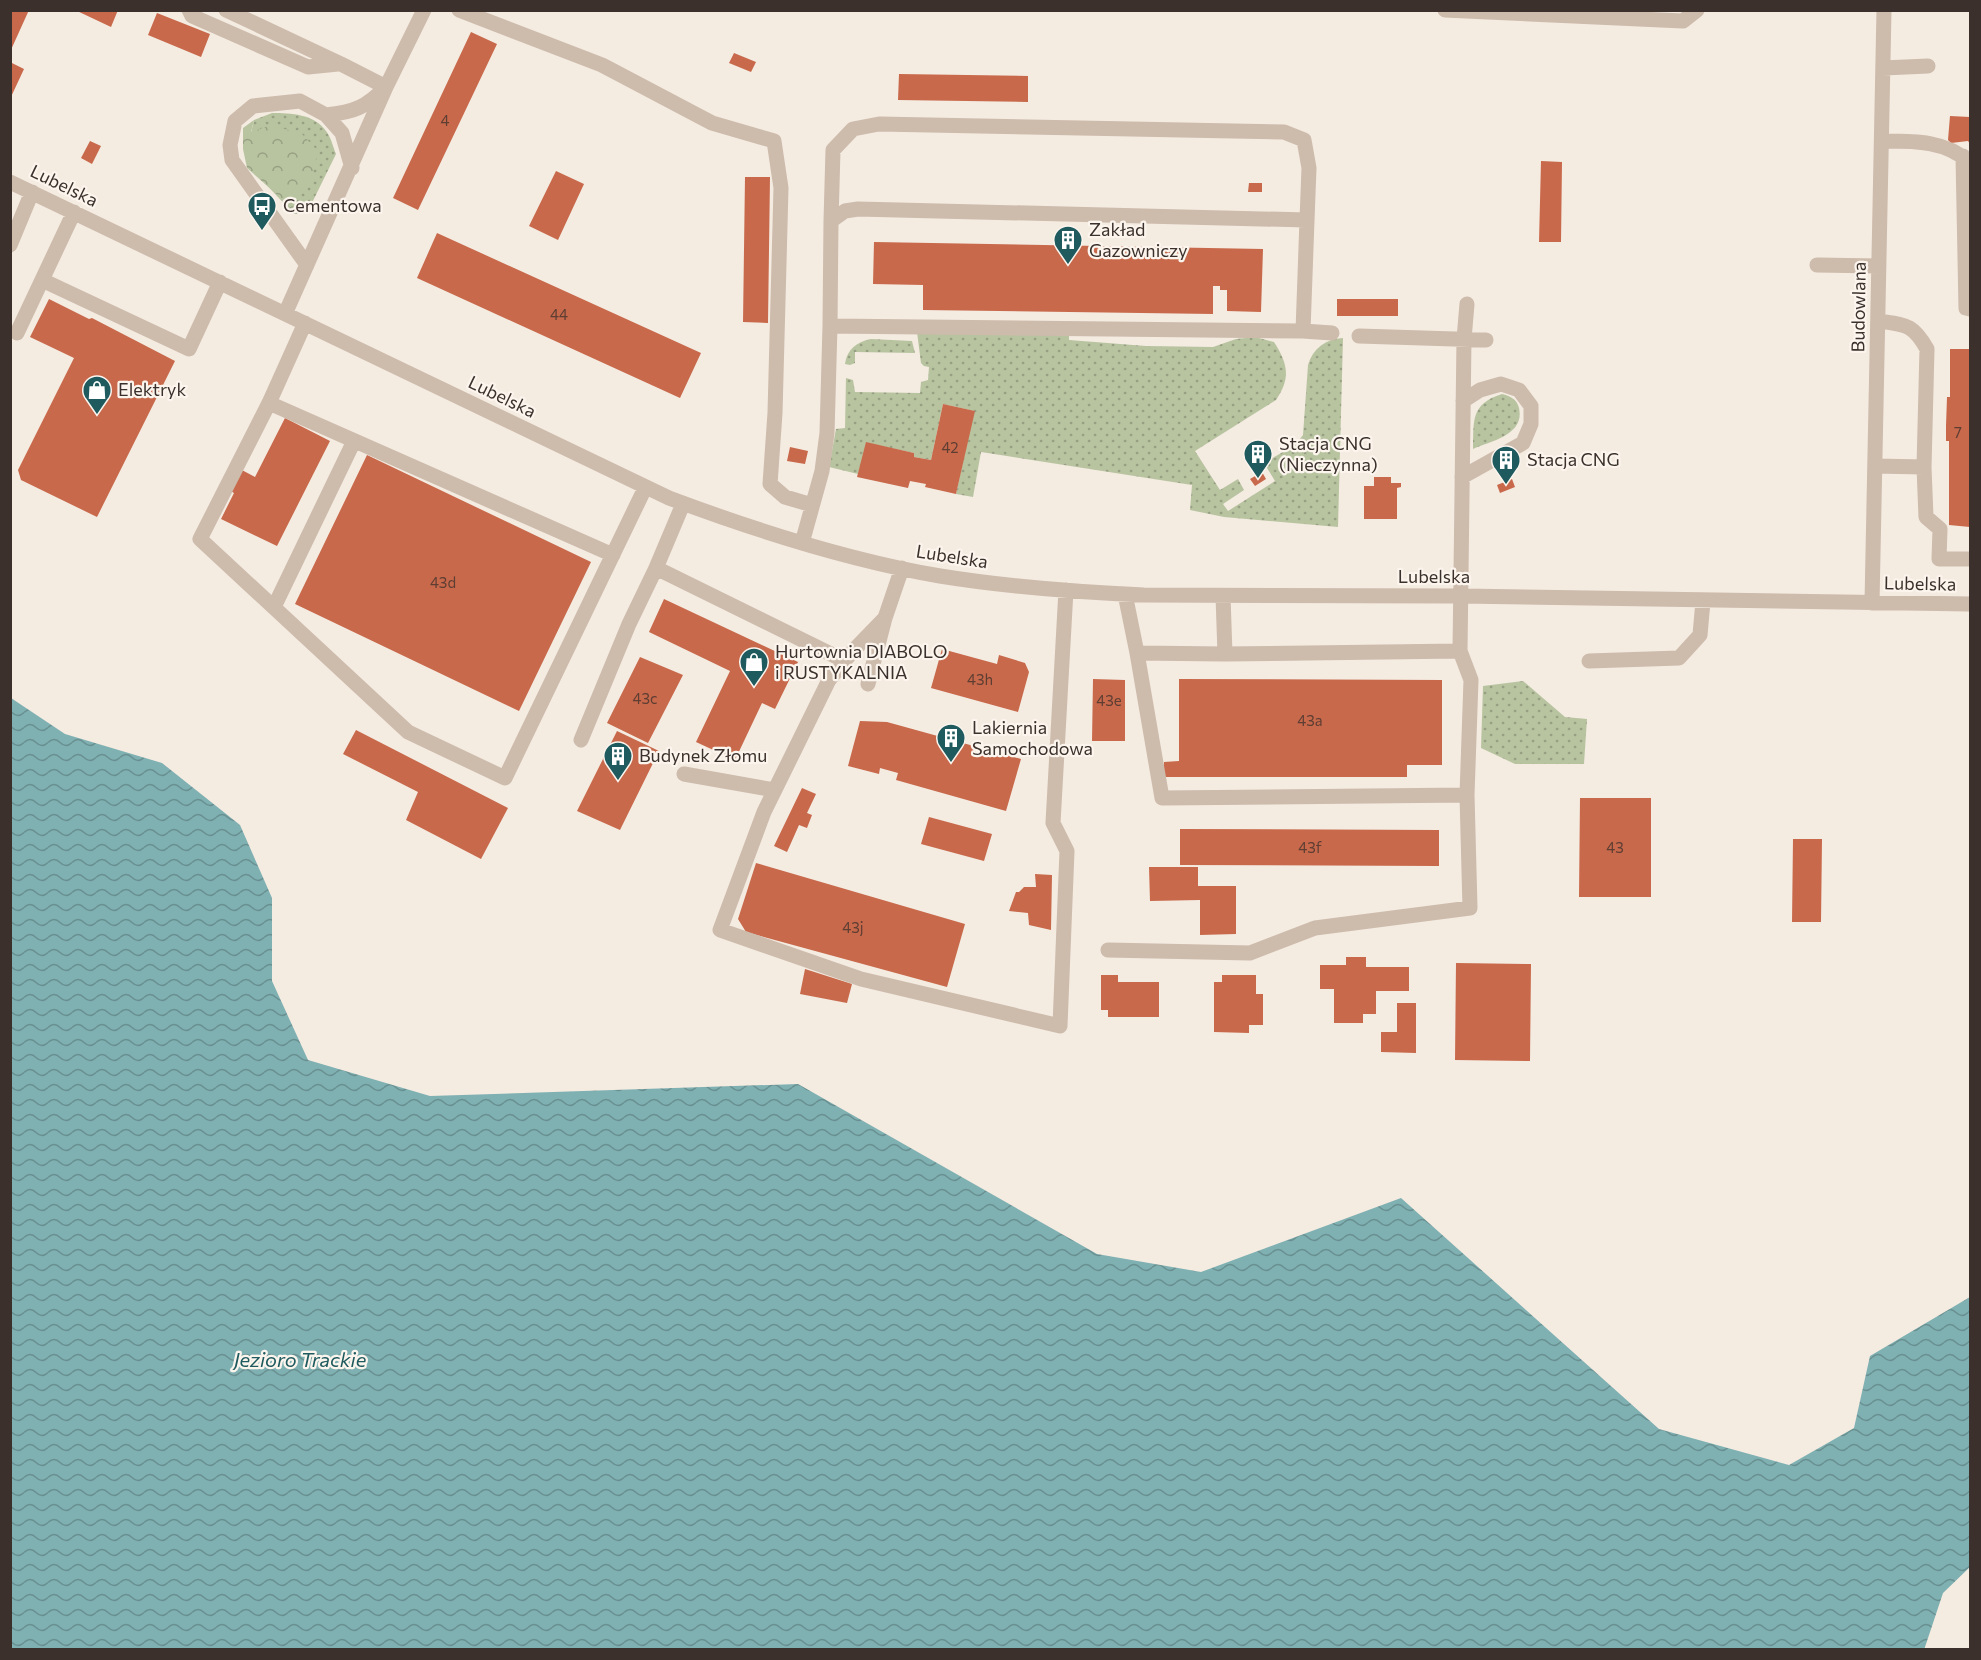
<svg xmlns="http://www.w3.org/2000/svg" width="1981" height="1660" viewBox="0 0 1981 1660" font-family="Commissioner,sans-serif">
	<style>
		.grass { fill: url(#grass-dots) }
		.forest { fill: url(#forest-crowns) }
		.water { fill: url(#water-waves) }
		.building { fill: #c8694b }
		.lines { fill: none; stroke-linecap: round; stroke-linejoin: round }
		.minor { stroke: #cdbbac; stroke-width: 15 }
		.labels { text-anchor: middle; stroke-width: 4.5; stroke-linejoin: round; paint-order: stroke }
		.number-label { font-size: 15px; fill: #5e3e33 }
		.street-label { font-size: 18px; fill: #3b302b; stroke: #fbf5ee }
		.poi-label { font-size: 18px; fill: #3b302b; stroke: #fbf5ee; text-anchor: start }
		.water-label { font-size: 20px; font-style: italic; fill: #1f5a5e; stroke: #fbf5ee }
	</style>
	<defs>
		<pattern id="grass-dots" width="8" height="8" patternUnits="userSpaceOnUse" patternTransform="scale(1.5)"><rect width="8" height="8" fill="#b8c4a0"/><path d="M2 2h.1M6 6h.1" fill="none" stroke="#97a083" stroke-width="1.8" stroke-linecap="round"/></pattern>
		<pattern id="forest-crowns" width="20" height="18" patternUnits="userSpaceOnUse" patternTransform="scale(1.5)"><rect width="20" height="18" fill="#b8c4a0"/><path d="M2 6a3 3 0 1 1 6 0M12 15a3 3 0 1 1 6 0" fill="none" stroke="#97a083"/></pattern>
		<pattern id="water-waves" width="16" height="10" patternUnits="userSpaceOnUse" patternTransform="scale(1.5)"><rect width="16" height="10" fill="#7fb0b2"/><path d="M0 5q4-4 8 0t8 0" fill="none" stroke="#699091"/></pattern>
	</defs>
	<rect width="100%" height="100%" fill="#f4ebe1"/>
	<path class="grass" d="M 272,113 C 291,113 314,114 326,131 C 331,137 333,147 336,154 L 307,213 L 294,214 L 259,177 L 292,208 L 251,133 L 254,120 Z
		M 917,332 L 1069,335 L 1069,340 L 1146,346 L 1213,347 L 1236,339 L 1255,337 L 1274,342 C 1288,364 1291,378 1276,400 L 1195,451 L 1220,490 L 1238,479 L 1244,490 L 1223,504 L 1228,511 L 1275,481 L 1264,463 L 1295,445 L 1303,435 L 1308,365 C 1313,348 1326,339 1343,338 L 1338,527 L 1224,517 L 1190,510 L 1192,485 L 981,452 L 973,497 L 956,494 L 974,411 L 943,404 L 931,460 L 914,457 L 914,453 L 867,443 L 858,474 L 829,467 L 836,429 L 845,428 L 846,378 L 853,380 L 855,392 L 920,393 L 921,382 L 928,380 L 929,367 L 924,366 L 921,363 Z
		M 871,339 L 912,341 L 915,353 L 855,352 L 855,363 L 850,365 L 845,364 C 847,349 857,342 871,339 Z
		M 1502,394 C 1510,396 1517,399 1519,408 C 1525,435 1491,441 1473,449 C 1474,421 1470,404 1502,394 Z
		M 1523,681 L 1565,717 L 1587,719 L 1584,764 L 1515,764 L 1481,748 L 1483,686 Z"/>
	<path class="forest" d="M 254,120 L 251,132 L 271,125 L 302,134 L 318,151 L 311,179 L 292,208 L 247,168 L 243,149 L 243,128 Z"/>
	<path class="water" d="M 11,698 L 65,734 L 162,763 L 240,825 L 272,898 L 272,981 L 308,1060 L 430,1096 L 798,1084 L 1097,1254 L 1201,1272 L 1401,1198 L 1659,1429 L 1789,1465 L 1854,1428 L 1870,1356 L 1970,1297 L 1970,1567 L 1943,1593 L 1924,1650 L 11,1649 Z"/>
	<path class="building" d="M 10,10 L 29,10 L 10,52 Z
		M 75,10 L 118,10 L 111,27 Z
		M 157,13 L 210,34 L 201,57 L 148,35 Z
		M 471,32 L 497,44 L 418,210 L 393,198 Z
		M 734,53 L 756,62 L 751,72 L 729,63 Z
		M 10,62 L 24,69 L 10,99 Z
		M 899,74 L 1028,76 L 1028,102 L 898,100 Z
		M 1950,116 L 1970,117 L 1970,144 L 1968,141 L 1951,143 L 1948,140 Z
		M 90,141 L 101,146 L 92,164 L 81,158 Z
		M 1541,161 L 1562,162 L 1561,242 L 1539,242 Z
		M 556,171 L 584,184 L 558,240 L 529,226 Z
		M 745,177 L 770,177 L 768,323 L 743,322 Z
		M 1249,183 L 1262,183 L 1262,192 L 1248,192 Z
		M 437,233 L 701,353 L 680,398 L 417,278 Z
		M 874,242 L 1263,249 L 1261,312 L 1227,311 L 1227,290 L 1220,290 L 1220,286 L 1213,286 L 1213,314 L 923,310 L 923,285 L 873,284 Z
		M 49,299 L 89,319 L 92,318 L 175,361 L 97,517 L 21,480 L 18,470 L 74,358 L 30,337 Z
		M 1337,299 L 1398,299 L 1398,316 L 1337,316 Z
		M 1950,349 L 1970,349 L 1970,527 L 1949,525 L 1949,441 L 1946,441 L 1946,426 L 1947,397 L 1950,397 Z
		M 943,404 L 975,411 L 956,494 L 925,487 L 926,484 L 910,481 L 908,488 L 857,477 L 866,442 L 914,453 L 914,457 L 931,460 Z
		M 285,418 L 330,441 L 277,546 L 221,519 L 234,493 L 229,490 L 240,469 L 255,477 Z
		M 790,447 L 808,451 L 805,464 L 787,461 Z
		M 367,455 L 591,562 L 519,711 L 295,604 Z
		M 1262,472 L 1266,479 L 1255,486 L 1250,479 Z
		M 1374,477 L 1391,477 L 1391,483 L 1401,483 L 1401,487 L 1397,488 L 1397,519 L 1364,519 L 1364,486 L 1374,486 Z
		M 1512,479 L 1515,487 L 1500,493 L 1497,485 Z
		M 664,599 L 798,662 L 775,709 L 762,703 L 735,760 L 696,742 L 730,671 L 649,632 Z
		M 942,649 L 997,664 L 999,655 L 1025,663 L 1029,672 L 1018,712 L 931,688 Z
		M 640,657 L 683,675 L 648,743 L 607,723 Z
		M 1093,679 L 1125,680 L 1125,741 L 1092,741 Z
		M 1179,679 L 1442,680 L 1442,765 L 1407,765 L 1407,777 L 1164,777 L 1164,762 L 1179,761 Z
		M 860,721 L 887,722 L 1021,759 L 1006,811 L 896,780 L 898,773 L 880,768 L 879,774 L 848,766 Z
		M 356,730 L 508,808 L 481,859 L 406,820 L 418,792 L 343,754 Z
		M 617,731 L 659,751 L 620,830 L 577,811 Z
		M 802,788 L 816,794 L 807,813 L 812,815 L 807,828 L 799,825 L 787,852 L 774,846 Z
		M 1580,798 L 1651,798 L 1651,897 L 1579,897 Z
		M 929,817 L 992,834 L 984,861 L 921,844 Z
		M 1180,829 L 1439,830 L 1439,866 L 1180,865 Z
		M 1793,839 L 1822,839 L 1821,922 L 1792,922 Z
		M 756,863 L 965,924 L 947,987 L 746,932 L 738,919 Z
		M 1149,867 L 1198,867 L 1198,886 L 1236,886 L 1236,934 L 1200,935 L 1200,900 L 1150,901 Z
		M 1035,874 L 1052,875 L 1051,930 L 1029,925 L 1028,913 L 1009,911 L 1016,892 L 1019,892 L 1024,887 L 1036,887 Z
		M 1346,957 L 1366,957 L 1366,967 L 1409,967 L 1409,991 L 1376,991 L 1376,1014 L 1363,1014 L 1363,1023 L 1334,1023 L 1334,989 L 1320,989 L 1320,965 L 1346,965 Z
		M 1456,963 L 1531,964 L 1530,1061 L 1455,1060 Z
		M 805,969 L 852,984 L 847,1003 L 800,994 Z
		M 1101,975 L 1118,975 L 1118,982 L 1159,982 L 1159,1017 L 1108,1017 L 1108,1010 L 1101,1010 Z
		M 1222,975 L 1256,975 L 1256,994 L 1263,994 L 1263,1025 L 1249,1025 L 1249,1033 L 1214,1032 L 1214,982 L 1222,982 Z
		M 1397,1003 L 1416,1003 L 1416,1053 L 1381,1052 L 1381,1032 L 1397,1032 Z"/>
	<g class="lines">
		<path class="minor" d="M 189,10 L 192,16 L 308,67 L 338,64
			M 226,10 L 341,64 L 386,87 C 366,107 355,112 326,115
			M 459,10 L 602,65 L 712,123 L 774,141 L 781,188 L 775,413 L 770,484 L 785,497 L 812,505
			M 1445,10 L 1683,21 L 1697,10
			M 1883,68 L 1928,66
			M 1882,141 C 1912,141 1945,140 1969,162
			M 1963,156 L 1966,308 L 1970,309
			M 10,182 L 669,498 C 757,531 847,560 940,576 C 1008,587 1076,592 1144,595 L 1461,596 L 1970,604
			M 831,221 L 833,150 L 853,129 L 879,124 L 1284,132 L 1304,140 L 1309,168 L 1307,220
			M 10,245 L 32,192
			M 307,265 L 232,160 L 230,145 L 235,121 L 253,106 L 300,101 L 326,115 L 342,133 L 352,168
			M 1817,265 L 1879,266
			M 42,280 L 189,349 L 220,282
			M 285,314 L 386,87 L 424,10
			M 1879,321 C 1906,325 1913,324 1927,349 L 1924,467 L 1926,517 L 1940,529 L 1939,559 L 1970,559
			M 305,323 L 269,403 L 200,539 L 408,732 L 505,778 L 645,488
			M 1303,331 L 1332,333
			M 17,333 L 74,212
			M 1359,336 L 1486,340
			M 269,403 L 613,555
			M 1875,466 L 1924,467
			M 1462,477 L 1523,443 L 1531,424 L 1531,406 L 1519,390 L 1501,384 L 1480,390 L 1463,401
			M 683,504 L 656,568 L 845,661
			M 802,543 L 822,471 L 827,433 L 830,326 L 1303,331 L 1307,220 L 858,209 L 845,211 L 831,221 L 830,326
			M 1125,594 L 1137,653 L 1225,654 L 1460,651
			M 1223,596 L 1225,654
			M 1872,603 L 1884,10
			M 274,607 L 354,441
			M 885,618 L 851,653 L 829,680 L 764,812 L 720,930 L 861,979 L 1060,1026 L 1067,851 L 1053,823 L 1066,590
			M 1137,653 L 1162,798 L 1467,795
			M 1589,661 L 1679,658 L 1700,635 L 1703,601
			M 868,684 L 885,618 L 902,568
			M 581,740 L 629,624 L 656,568
			M 684,774 L 774,790
			M 1108,950 L 1250,953 L 1315,928 L 1470,908 L 1467,795 L 1471,680 L 1460,651 L 1464,339 L 1467,304"/>
	</g>
	<defs>
		<g id="bus-pin" transform="scale(1.5)"><path d="M0 17L-7.5 6A9.5 9.5 0 1 1 7.5 6Z" fill="#1f5a5e" stroke="#fbf5ee"/><path d="M-5-6H5V4H4V6H2V4H-2V6H-4V4H-5ZM-3.5-4V0h7V-4ZM-3.5 1.2v1.5H-2V1.2ZM2 1.2v1.5H3.5V1.2Z" fill="#fff"/></g>
		<g id="building-pin" transform="scale(1.5)"><path d="M0 17L-7.5 6A9.5 9.5 0 1 1 7.5 6Z" fill="#1f5a5e" stroke="#fbf5ee"/><path d="M-4-6H4V6H1V3H-1V6H-4ZM-2.5-4.3h1.7v1.8h-1.7ZM.8-4.3h1.7v1.8H.8ZM-2.5-1h1.7V.8h-1.7ZM.8-1h1.7V.8H.8Z" fill="#fff"/></g>
		<g id="shop-pin" transform="scale(1.5)"><path d="M0 17L-7.5 6A9.5 9.5 0 1 1 7.5 6Z" fill="#1f5a5e" stroke="#fbf5ee"/><path d="M-5-2.5h2.3a2.7 3.5 0 0 1 5.4 0H5L5.5 6h-11ZM-1.5-2.5h3a1.5 2.3 0 0 0-3 0Z" fill="#fff"/></g>
	</defs>
	<g fill-rule="evenodd">
		<use href="#bus-pin" x="262" y="206"/>
		<use href="#building-pin" x="1068" y="240"/>
		<use href="#shop-pin" x="97" y="390"/>
		<use href="#building-pin" x="1258" y="454"/>
		<use href="#building-pin" x="1506" y="460"/>
		<use href="#shop-pin" x="754" y="662"/>
		<use href="#building-pin" x="951" y="738"/>
		<use href="#building-pin" x="618" y="756"/>
	</g>
	<g class="labels">
		<g class="number-label">
			<text x="445" y="126">4</text>
			<text x="559" y="320">44</text>
			<text x="1958" y="438">7</text>
			<text x="950" y="453">42</text>
			<text x="443" y="588">43d</text>
			<text x="980" y="685">43h</text>
			<text x="645" y="704">43c</text>
			<text x="1109" y="706">43e</text>
			<text x="1310" y="726">43a</text>
			<text x="1310" y="853">43f</text>
			<text x="1615" y="853">43</text>
			<text x="853" y="933">43j</text>
		</g>
		<g class="street-label">
			<text transform="translate(64 186) rotate(26)" y="6">Lubelska</text>
			<text transform="translate(1859 307) rotate(-89)" y="6">Budowlana</text>
			<text transform="translate(502 397) rotate(26)" y="6">Lubelska</text>
			<text transform="translate(952 557) rotate(9)" y="6">Lubelska</text>
			<text x="1434" y="583">Lubelska</text>
			<text transform="translate(1920 584) rotate(1)" y="6">Lubelska</text>
		</g>
		<g class="poi-label">
			<text x="283" y="212">Cementowa</text>
			<text x="1089" y="236">Zakład<tspan x="1089" dy="21">Gazowniczy</tspan></text>
			<text x="118" y="396">Elektryk</text>
			<text x="1279" y="450">Stacja CNG<tspan x="1279" dy="21">(Nieczynna)</tspan></text>
			<text x="1527" y="466">Stacja CNG</text>
			<text x="775" y="658">Hurtownia DIABOLO<tspan x="775" dy="21">i RUSTYKALNIA</tspan></text>
			<text x="972" y="734">Lakiernia<tspan x="972" dy="21">Samochodowa</tspan></text>
			<text x="639" y="762">Budynek Złomu</text>
		</g>
		<g class="water-label">
			<text x="300" y="1367">Jezioro Trackie</text>
		</g>
	</g>
	<rect width="1981" height="1660" fill="none" stroke="#3b302b" stroke-width="24"/>
</svg>
